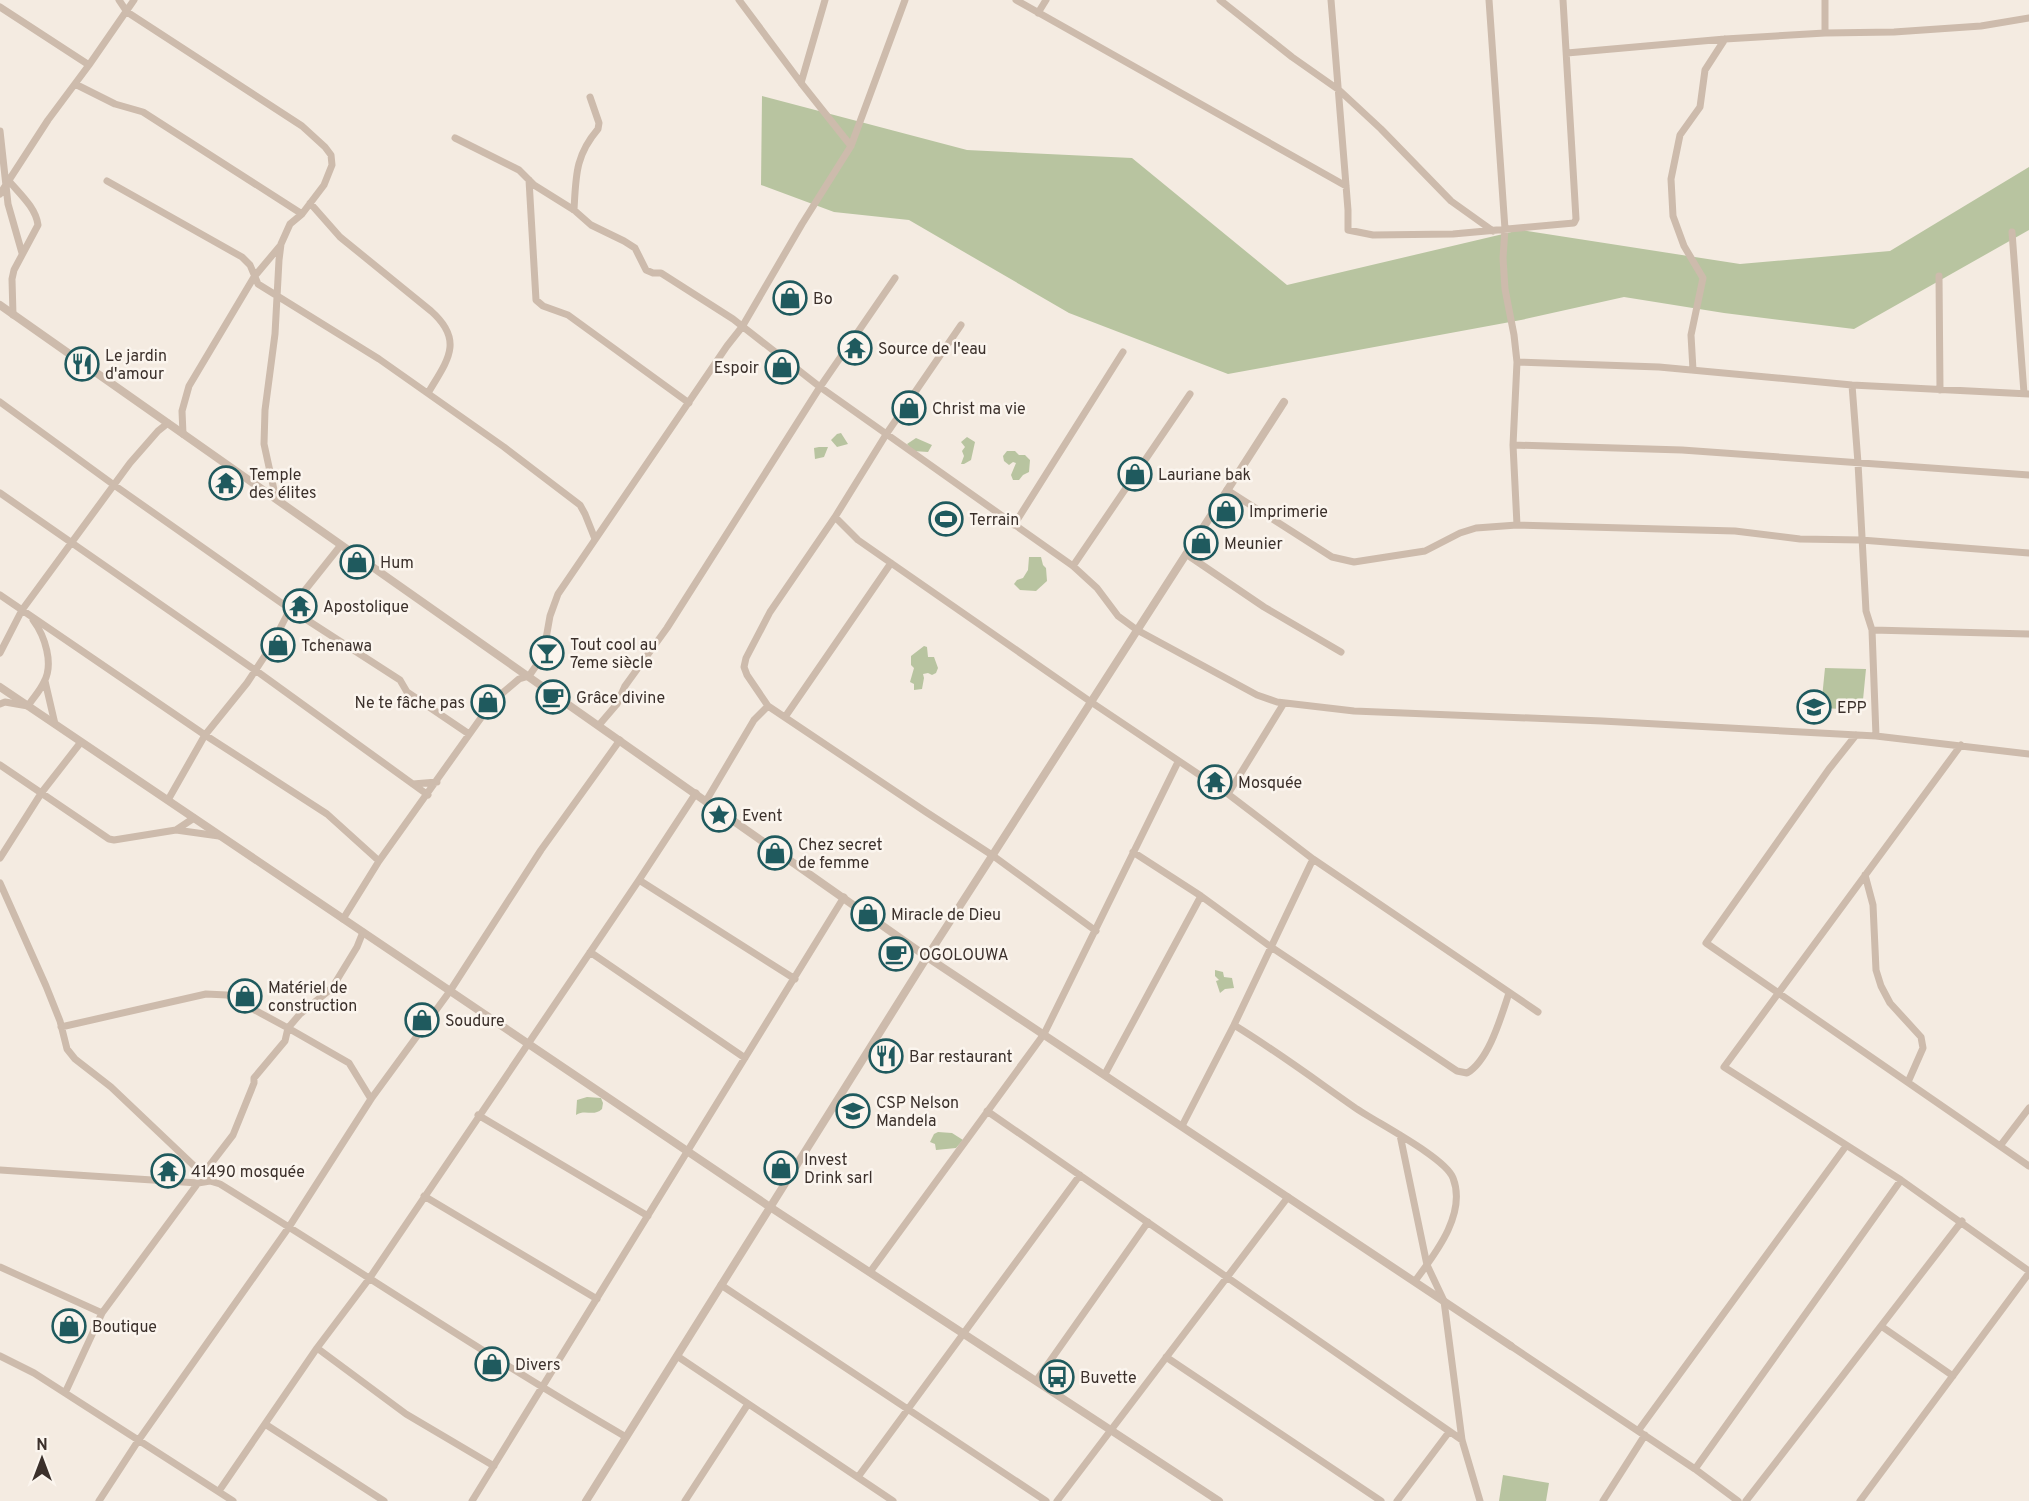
<svg xmlns="http://www.w3.org/2000/svg" width="2029" height="1501" viewBox="0 0 2029 1501" font-family="Overpass,sans-serif">
	<style>
		.green { fill: #b8c4a0 }
		.lines { fill: none; stroke-linecap: round; stroke-linejoin: round }
		.minor { stroke: #cdbbac; stroke-width: 7 }
		.tertiary { stroke: #cdbbac; stroke-width: 8 }
		.labels { text-anchor: middle; stroke-width: 5; stroke-linejoin: round; paint-order: stroke }
		.poi-label { font-size: 16px; fill: #3b302b; stroke: #fbf5ee; text-anchor: start }
	</style>
	<rect width="100%" height="100%" fill="#f4ebe1"/>
	<path class="green" d="M 762,96 L 967,150 L 1132,158 L 1287,285 L 1520,230 L 1740,264 L 1890,251 L 2029,167 L 2029,230 L 1854,329 L 1724,313 L 1624,297 L 1521,320 L 1228,374 L 1069,313 L 909,220 L 834,212 L 761,185 Z
		M 841,433 L 848,444 L 837,447 L 831,440 L 837,434 Z
		M 967,437 L 975,442 L 971,460 L 964,464 L 961,464 L 964,456 L 962,451 L 965,447 L 961,442 Z
		M 916,438 L 932,445 L 928,452 L 913,451 L 907,444 Z
		M 819,447 L 828,447 L 824,457 L 815,459 L 814,448 Z
		M 1007,451 L 1015,451 L 1019,455 L 1025,455 L 1030,460 L 1029,472 L 1023,475 L 1019,480 L 1013,480 L 1011,475 L 1016,463 L 1013,462 L 1009,465 L 1004,461 L 1003,456 Z
		M 1029,557 L 1041,557 L 1043,565 L 1046,568 L 1047,581 L 1036,591 L 1020,590 L 1014,584 L 1017,580 L 1023,578 L 1028,570 Z
		M 924,646 L 927,647 L 928,657 L 934,657 L 938,668 L 936,673 L 932,675 L 928,673 L 923,674 L 924,678 L 922,689 L 914,690 L 914,684 L 910,682 L 914,668 L 911,665 L 911,656 Z
		M 1825,668 L 1866,669 L 1862,710 L 1821,708 Z
		M 1215,970 L 1223,972 L 1224,977 L 1232,978 L 1234,988 L 1225,989 L 1220,993 L 1216,981 L 1219,980 L 1215,976 Z
		M 587,1097 L 601,1098 L 603,1103 L 602,1109 C 594,1117 585,1109 576,1115 L 577,1100 Z
		M 938,1132 L 952,1133 L 963,1140 L 956,1148 L 936,1150 L 935,1144 L 930,1142 L 934,1134 Z
		M 1503,1475 L 1549,1483 L 1546,1501 L 1499,1501 Z"/>
	<g class="lines">
		<path class="minor" d="M 119,0 L 127,12 L 302,126 L 325,147 L 331,155 L 332,165 L 324,185 L 302,214 L 290,224 L 281,244 L 279,260 L 275,334 L 265,410 L 264,444 L 276,499
			M 739,0 L 801,83 L 851,146
			M 1016,0 L 1346,186
			M 1220,0 L 1292,57 L 1339,90 L 1381,129 L 1451,201 L 1493,231
			M 1331,0 L 1348,210 L 1348,230 L 1373,235 L 1453,234 L 1574,223 L 1576,219 L 1563,0
			M 1489,0 L 1505,229 L 1503,258 L 1505,289 L 1514,335 L 1517,362 L 1513,445 L 1517,525
			M 0,7 L 89,65
			M 1038,13 L 1046,0
			M 1825,33 L 1825,0
			M 1567,53 L 1725,39 L 1825,33 L 1894,32 L 1981,26 L 2029,18
			M 801,83 L 825,0
			M 75,84 L 115,104 L 143,112 L 302,214
			M 0,131 L 8,204 L 22,253
			M 455,138 L 519,170 L 534,185 L 574,210 L 591,225 L 624,241 L 635,248 L 646,270 L 653,273 L 661,273 L 733,319 L 820,387 L 1073,566 L 1097,588 L 1118,616 L 1137,630 L 1257,695 L 1277,702 L 1354,711 L 1602,721 L 1876,736 L 2029,754
			M 529,180 L 536,300 L 543,306 L 568,315 L 689,403
			M 9,181 C 20,194 36,208 38,225 L 14,270 L 12,279 L 13,315
			M 107,181 L 242,257 L 250,265 L 258,284 L 379,359 L 504,447 L 580,505 L 585,514 L 595,539
			M 0,194 L 48,120 L 89,65 L 134,0
			M 310,203 L 340,237 L 431,311 C 465,341 447,361 428,393
			M 574,210 C 576,176 575,156 598,129 L 599,123 L 590,97
			M 2012,232 L 2024,393
			M 1939,276 L 1940,390
			M 961,325 L 887,433 L 835,517 L 770,612 L 746,658 L 744,667 L 747,675 L 768,706 L 926,812 L 992,855 L 1096,931
			M 1517,362 L 1659,367 L 1852,385 L 2029,394
			M 1693,370 L 1691,335 L 1703,278 L 1684,246 L 1673,216 L 1671,179 L 1680,135 L 1700,107 L 1705,70 L 1725,39
			M 1852,385 L 1858,463 L 1866,611 L 1872,630 L 1876,736
			M 0,402 L 114,485 L 290,609 L 400,680 L 407,692 L 469,734
			M 183,434 L 182,411 L 189,386 L 254,277 L 280,246
			M 1513,445 L 1682,450 L 2029,475
			M 1227,490 L 1332,557 L 1354,562 L 1425,551 L 1460,533 L 1476,528 L 1517,525 L 1735,531 L 1800,539 L 1861,540 L 2029,553
			M 0,493 L 255,670 L 428,795
			M 835,517 L 858,540 L 891,563 L 1091,702 L 1228,794 L 1313,859 L 1538,1012
			M 1014,525 L 1123,352
			M 1186,554 L 1264,607 L 1341,652
			M 1073,566 L 1190,394
			M 0,595 L 205,735 L 327,814 L 379,861
			M 1872,630 L 2029,634
			M 0,653 L 22,610 L 130,463 L 158,431 L 168,423
			M 45,681 L 55,724
			M 0,704 L 5,702 L 28,706 C 33,698 40,691 44,682 C 54,664 45,636 33,620
			M 785,717 L 891,563
			M 599,725 L 617,704 L 625,686 L 667,628 L 820,387 L 895,278
			M 1856,735 L 1829,769 L 1706,943 L 2029,1166
			M 1961,745 L 1724,1067 L 1901,1180 L 2029,1271
			M 0,765 L 109,839 L 114,840 L 176,830 L 219,836
			M 413,784 L 437,782
			M 1228,794 L 1284,703
			M 168,800 L 205,735 L 247,683 L 270,648 L 290,609 L 341,545
			M 706,801 L 754,720 L 768,706
			M 176,830 L 194,818
			M 1133,852 L 1201,896 L 1271,947 L 1457,1071 L 1467,1073 C 1489,1060 1501,1017 1509,993
			M 0,858 L 42,792 L 81,742
			M 1865,875 L 1873,905 L 1876,970 L 1881,986 L 1890,1003 L 1921,1037 L 1923,1048 L 1908,1082
			M 639,880 L 795,979
			M 0,883 L 46,986 L 60,1021 L 67,1049 L 75,1059 L 111,1087 L 210,1181
			M 343,919 L 379,861 L 493,701 L 519,679 L 529,676 L 540,660 L 544,650 L 550,616 L 558,594 L 727,346 L 742,327 L 802,224 L 851,146 L 905,0
			M 590,952 L 745,1058
			M 1234,1025 C 1275,1050 1314,1079 1354,1107 C 1375,1122 1445,1157 1453,1178 C 1467,1214 1435,1254 1415,1281
			M 61,1027 L 206,994 L 227,995 L 288,1028 L 349,1063 L 371,1099
			M 1105,1074 L 1201,896
			M 987,1111 L 1462,1440
			M 478,1115 L 648,1216
			M 1182,1126 L 1234,1025 L 1313,859
			M 1400,1135 L 1427,1265 L 1444,1301 L 1462,1440 L 1480,1501
			M 2000,1146 L 2029,1108
			M 0,1170 L 198,1183
			M 203,1174 L 233,1135 L 254,1083 L 254,1078 L 285,1041 L 288,1028 L 300,1014 L 332,988 L 357,947 L 363,932
			M 424,1196 L 597,1299
			M 0,1267 L 102,1313
			M 870,1272 L 1044,1034 L 1178,762
			M 721,1285 L 1046,1501
			M 1881,1326 L 1953,1376
			M 1511,1346 L 1695,1469 L 1738,1501
			M 317,1348 L 406,1414 L 494,1466
			M 0,1356 L 34,1373 L 233,1501
			M 677,1356 L 893,1501
			M 1166,1357 L 1381,1501
			M 1036,1381 L 1148,1222
			M 65,1393 L 102,1313 L 198,1183 L 210,1181 L 220,1184 C 356,1268 488,1357 626,1437
			M 265,1424 L 384,1501
			M 1638,1431 L 1846,1146
			M 1695,1469 L 1901,1180
			M 858,1477 L 1080,1175
			M 219,1491 L 317,1348 L 369,1279 L 639,880 L 696,793
			M 99,1501 L 138,1441 L 289,1227 L 371,1099 L 450,991 L 541,850 L 620,740
			M 472,1501 L 844,897
			M 685,1501 L 748,1404
			M 1057,1501 L 1288,1197
			M 1397,1501 L 1449,1432
			M 1603,1501 L 1645,1435
			M 1746,1501 L 1962,1221
			M 1860,1501 L 2029,1273"/>
		<path class="tertiary" d="M 0,305 L 927,957 L 1511,1346
			M 0,687 L 770,1207 L 1219,1501
			M 586,1501 L 927,957 L 1284,402"/>
	</g>
	<defs>
		<g id="shop-ring" transform="scale(1.725)"><circle r="9.5" fill="#fbf5ee" stroke="#1f5a5e" stroke-width="1.5"/><path d="M-5-2.5h2.3a2.7 3.5 0 0 1 5.4 0H5L5.5 6h-11ZM-1.5-2.5h3a1.5 2.3 0 0 0-3 0Z" fill="#1f5a5e"/></g>
		<g id="temple-ring" transform="scale(1.725)"><circle r="9.5" fill="#fbf5ee" stroke="#1f5a5e" stroke-width="1.5"/><path d="M0-6L5-2H3V0L6.5 2.5H4V6H1.5V3h-3V6H-4V2.5H-6.5L-3 0V-2H-5Z" fill="#1f5a5e"/></g>
		<g id="restaurant-ring" transform="scale(1.725)"><circle r="9.5" fill="#fbf5ee" stroke="#1f5a5e" stroke-width="1.5"/><path d="M-5-6h1v4h1v-4h1v4h1v-4h1v5L-1.5 .5V6h-2V.5L-5-1ZM5-6V6H3V1.5H1.5Q1.5-4 5-6Z" fill="#1f5a5e"/></g>
		<g id="stadium-ring" transform="scale(1.725)"><circle r="9.5" fill="#fbf5ee" stroke="#1f5a5e" stroke-width="1.5"/><path d="M0-5a6.5 5 0 1 0 0 10a6.5 5 0 1 0 0-10ZM-3.5-1.8h7v3.6h-7Z" fill="#1f5a5e"/></g>
		<g id="bar-ring" transform="scale(1.725)"><circle r="9.5" fill="#fbf5ee" stroke="#1f5a5e" stroke-width="1.5"/><path d="M-6-5H6L.8 .8V4.5H3.5V6h-7V4.5H-.8V.8Z" fill="#1f5a5e"/></g>
		<g id="cafe-ring" transform="scale(1.725)"><circle r="9.5" fill="#fbf5ee" stroke="#1f5a5e" stroke-width="1.5"/><path d="M-5.5-4.5H6V0H3Q3 3.5 0 3.5H-2.5Q-5.5 3.5-5.5 0ZM3-3.2v2h1.7v-2ZM-6 4.5H4V6H-6Z" fill="#1f5a5e"/></g>
		<g id="school-ring" transform="scale(1.725)"><circle r="9.5" fill="#fbf5ee" stroke="#1f5a5e" stroke-width="1.5"/><path d="M0-5L7-2L0 1L-7-2ZM-4 1L0 2.5L4 1V4Q0 6-4 4Z" fill="#1f5a5e"/></g>
		<g id="sight-ring" transform="scale(1.725)"><circle r="9.5" fill="#fbf5ee" stroke="#1f5a5e" stroke-width="1.5"/><path d="M0-6L1.8-2.2L6-1.7L2.9 1.2L3.7 5.4L0 3.3L-3.7 5.4L-2.9 1.2L-6-1.7L-1.8-2.2Z" fill="#1f5a5e"/></g>
		<g id="bus-ring" transform="scale(1.725)"><circle r="9.5" fill="#fbf5ee" stroke="#1f5a5e" stroke-width="1.5"/><path d="M-5-6H5V4H4V6H2V4H-2V6H-4V4H-5ZM-3.5-4V0h7V-4ZM-3.5 1.2v1.5H-2V1.2ZM2 1.2v1.5H3.5V1.2Z" fill="#1f5a5e"/></g>
	</defs>
	<g fill-rule="evenodd">
		<use href="#shop-ring" x="790" y="298"/>
		<use href="#temple-ring" x="855" y="348"/>
		<use href="#restaurant-ring" x="82" y="364"/>
		<use href="#shop-ring" x="782" y="367"/>
		<use href="#shop-ring" x="909" y="408"/>
		<use href="#shop-ring" x="1135" y="474"/>
		<use href="#temple-ring" x="226" y="483"/>
		<use href="#shop-ring" x="1226" y="511"/>
		<use href="#stadium-ring" x="946" y="519"/>
		<use href="#shop-ring" x="1201" y="543"/>
		<use href="#shop-ring" x="357" y="562"/>
		<use href="#temple-ring" x="300" y="606"/>
		<use href="#shop-ring" x="278" y="645"/>
		<use href="#bar-ring" x="547" y="653"/>
		<use href="#cafe-ring" x="553" y="697"/>
		<use href="#shop-ring" x="488" y="702"/>
		<use href="#school-ring" x="1814" y="707"/>
		<use href="#temple-ring" x="1215" y="782"/>
		<use href="#sight-ring" x="719" y="815"/>
		<use href="#shop-ring" x="775" y="853"/>
		<use href="#shop-ring" x="868" y="914"/>
		<use href="#cafe-ring" x="896" y="954"/>
		<use href="#shop-ring" x="245" y="996"/>
		<use href="#shop-ring" x="422" y="1020"/>
		<use href="#restaurant-ring" x="886" y="1056"/>
		<use href="#school-ring" x="853" y="1111"/>
		<use href="#shop-ring" x="781" y="1168"/>
		<use href="#temple-ring" x="168" y="1171"/>
		<use href="#shop-ring" x="69" y="1326"/>
		<use href="#shop-ring" x="492" y="1364"/>
		<use href="#bus-ring" x="1057" y="1377"/>
	</g>
	<g class="labels">
		<g class="poi-label">
			<text x="813" y="304">Bo</text>
			<text x="878" y="354">Source de l'eau</text>
			<text x="105" y="361">Le jardin<tspan x="105" dy="18">d'amour</tspan></text>
			<text x="759" y="373" text-anchor="end">Espoir</text>
			<text x="932" y="414">Christ ma vie</text>
			<text x="249" y="480">Temple<tspan x="249" dy="18">des élites</tspan></text>
			<text x="1158" y="480">Lauriane bak</text>
			<text x="1249" y="517">Imprimerie</text>
			<text x="969" y="525">Terrain</text>
			<text x="1224" y="549">Meunier</text>
			<text x="380" y="568">Hum</text>
			<text x="323" y="612">Apostolique</text>
			<text x="570" y="650">Tout cool au<tspan x="570" dy="18">7eme siècle</tspan></text>
			<text x="301" y="651">Tchenawa</text>
			<text x="576" y="703">Grâce divine</text>
			<text x="465" y="708" text-anchor="end">Ne te fâche pas</text>
			<text x="1837" y="713">EPP</text>
			<text x="1238" y="788">Mosquée</text>
			<text x="742" y="821">Event</text>
			<text x="798" y="850">Chez secret<tspan x="798" dy="18">de femme</tspan></text>
			<text x="891" y="920">Miracle de Dieu</text>
			<text x="919" y="960">OGOLOUWA</text>
			<text x="268" y="993">Matériel de<tspan x="268" dy="18">construction</tspan></text>
			<text x="445" y="1026">Soudure</text>
			<text x="909" y="1062">Bar restaurant</text>
			<text x="876" y="1108">CSP Nelson<tspan x="876" dy="18">Mandela</tspan></text>
			<text x="804" y="1165">Invest<tspan x="804" dy="18">Drink sarl</tspan></text>
			<text x="191" y="1177">41490 mosquée</text>
			<text x="92" y="1332">Boutique</text>
			<text x="515" y="1370">Divers</text>
			<text x="1080" y="1383">Buvette</text>
		</g>
	</g>
	<g transform="translate(42 1459)" stroke="#fbf5ee" stroke-width="4.5" paint-order="stroke">
	<path d="M0-4.5L10 22L0 15L-10 22Z" fill="#3b302b"/>
	<text y="-9" font-size="16" font-weight="bold" text-anchor="middle" fill="#3b302b">N</text>
	</g>
</svg>
